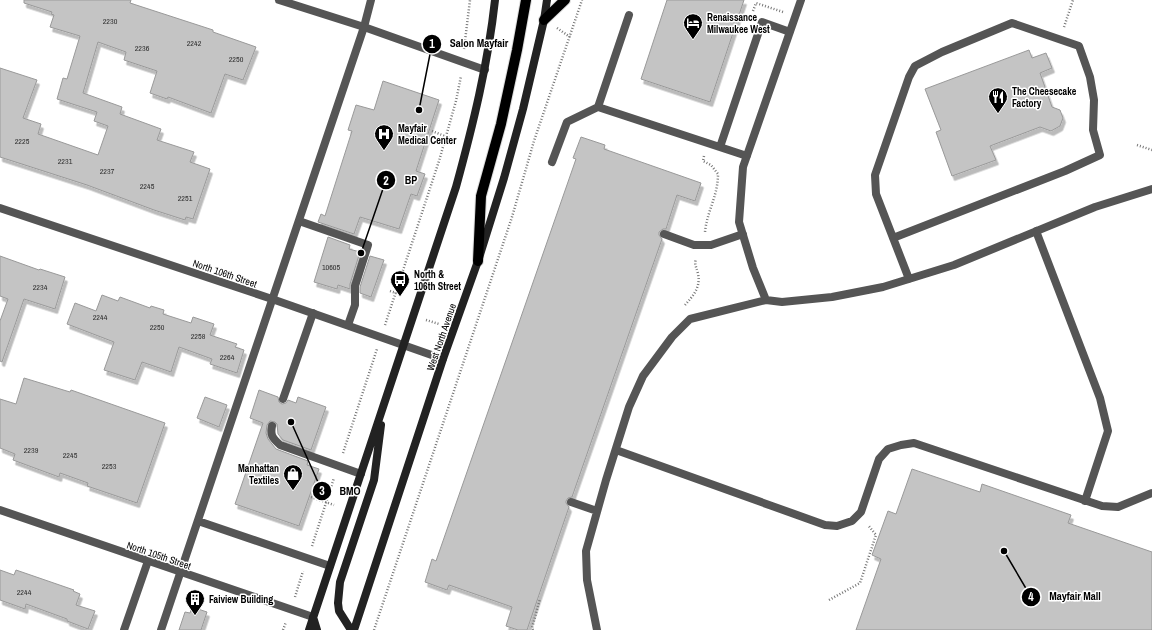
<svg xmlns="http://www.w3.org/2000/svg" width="1152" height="630" viewBox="0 0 1152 630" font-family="'Archivo Narrow',sans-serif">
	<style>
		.building { fill: #c4c4c4; stroke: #999; filter: url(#shadow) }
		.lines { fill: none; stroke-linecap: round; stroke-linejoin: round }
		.primary-casing { stroke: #dbdbdb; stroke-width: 12 }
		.path { stroke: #777; stroke-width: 2.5; stroke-dasharray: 1 2; stroke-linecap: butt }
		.service { stroke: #555; stroke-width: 8 }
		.minor { stroke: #555; stroke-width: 8 }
		.secondary { stroke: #222; stroke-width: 8 }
		.primary { stroke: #000; stroke-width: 10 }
		.labels { text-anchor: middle; stroke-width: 3; stroke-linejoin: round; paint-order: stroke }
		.number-label { font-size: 8px; fill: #313131 }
		.poi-label { font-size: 10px; font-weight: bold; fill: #000; stroke: #fff; text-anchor: start }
		.street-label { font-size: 10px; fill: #000; stroke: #fff }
		.leader { fill: none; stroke: #000; stroke-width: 1.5 }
		.callout-dot { fill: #000; stroke: #fff; stroke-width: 1.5 }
		.mark-label { font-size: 12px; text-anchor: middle; font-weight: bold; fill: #fff }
		.callout-label { font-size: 11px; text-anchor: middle; font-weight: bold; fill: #000; stroke: #fff; stroke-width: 3; stroke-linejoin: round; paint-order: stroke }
	</style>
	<defs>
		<filter id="shadow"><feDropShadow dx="2.5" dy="4.5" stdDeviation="0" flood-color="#0004"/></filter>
	</defs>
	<rect width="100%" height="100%" fill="#fff"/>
	<path class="building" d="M 24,0 L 131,0 L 130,3 L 213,30 L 213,32 L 256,47 L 243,80 L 225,74 L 211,113 L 168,97 L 167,99 L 150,93 L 157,71 L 124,60 L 126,52 L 98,42 L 83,93 L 122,107 L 120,114 L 161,129 L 157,140 L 194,152 L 190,162 L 210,169 L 193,219 L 186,217 L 185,220 L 154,210 L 87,185 L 0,157 L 0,68 L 37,80 L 23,118 L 41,124 L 38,134 L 98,155 L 108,126 L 94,121 L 97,112 L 57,99 L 63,78 L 67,79 L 80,36 L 50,27 L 54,15 L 51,14 L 52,12 L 24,3 Z
		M 667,0 L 744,0 L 710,102 L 641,79 Z
		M 1029,50 L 1032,58 L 1046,53 L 1052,68 L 1040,73 L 1052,107 L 1060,110 L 1063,118 L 1060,126 L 1051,131 L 1040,127 L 990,146 L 996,160 L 952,176 L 936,132 L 941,130 L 925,89 Z
		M 383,81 L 439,100 L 416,171 L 425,174 L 417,196 L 411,194 L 399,229 L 360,217 L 354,234 L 318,222 L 321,214 L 325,216 L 352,131 L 348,130 L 356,105 L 374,110 Z
		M 581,137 L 605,145 L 604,149 L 701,183 L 695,201 L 677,195 L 666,229 L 663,229 L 659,232 L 659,235 L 662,239 L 572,497 L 568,498 L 566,501 L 566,503 L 569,507 L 527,630 L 518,630 L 506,626 L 512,607 L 449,585 L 447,590 L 425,582 L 432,559 L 436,561 L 576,159 L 573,158 Z
		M 328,237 L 350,245 L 349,249 L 360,252 L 350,284 L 350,289 L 338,285 L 337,289 L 314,282 Z
		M 0,256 L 39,270 L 40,269 L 65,277 L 55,309 L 24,299 L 2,362 L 0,361 L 0,321 L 8,299 L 0,296 Z
		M 370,256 L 384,260 L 371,297 L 360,293 L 360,287 Z
		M 102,295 L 118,301 L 120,297 L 150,308 L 151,306 L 164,310 L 163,314 L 191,323 L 193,317 L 214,324 L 210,335 L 237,344 L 235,347 L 244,350 L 237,373 L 210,364 L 212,359 L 179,347 L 171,372 L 142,362 L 135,380 L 104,370 L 114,342 L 67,324 L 75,303 L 96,311 Z
		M 24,378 L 70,392 L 71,390 L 165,423 L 137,503 L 87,486 L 88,483 L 60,473 L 59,477 L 13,460 L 15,454 L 0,448 L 0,399 L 16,404 Z
		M 259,390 L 278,397 L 279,402 L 282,404 L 286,403 L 288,400 L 296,403 L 298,397 L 326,407 L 311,450 L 283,440 L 278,434 L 277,424 L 275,422 L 270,421 L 267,425 L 266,433 L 268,439 L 276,449 L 308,461 L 307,465 L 319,469 L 299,526 L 235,504 L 263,423 L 250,418 Z
		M 205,397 L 227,405 L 219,427 L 197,418 Z
		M 912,469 L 980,492 L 982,484 L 1071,515 L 1068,523 L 1152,552 L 1152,630 L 856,630 L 881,559 L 872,555 L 888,511 L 896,514 Z
		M 0,570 L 14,575 L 16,570 L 74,590 L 73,591 L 80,594 L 76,605 L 95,611 L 88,629 L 67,621 L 67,619 L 26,604 L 25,609 L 0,600 Z
		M 192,607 L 207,612 L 201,630 L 179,630 L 185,612 L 190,613 Z"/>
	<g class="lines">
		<g class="primary-casing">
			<path id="primary" d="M 544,20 L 565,0
				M 478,261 L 481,196 L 501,124 L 517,50 L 526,0"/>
		</g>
		<path class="path" d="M 753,11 L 756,3 L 783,12
			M 1064,27 L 1073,0
			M 557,28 L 570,37
			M 464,49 L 470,0
			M 432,131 L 452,139
			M 1137,145 L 1152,150
			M 704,156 L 703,161 L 711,165 L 718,174 C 718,196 707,211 705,232
			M 396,274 L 404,277
			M 390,291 L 399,294
			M 685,305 C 693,296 701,287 698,274 C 697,268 694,265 696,259
			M 426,320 L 439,324
			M 385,325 L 439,161 L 456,101 L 461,76
			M 343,453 L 377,349
			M 311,497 L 334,505
			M 312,546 L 334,478
			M 295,597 L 303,571
			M 829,600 L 860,583 L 876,535 L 868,525
			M 283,630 L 286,622
			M 374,630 L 512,217 L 534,141 L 582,0
			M 533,630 L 532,628 L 540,599"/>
		<path class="service" d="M 598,107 L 747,156
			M 720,147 L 762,22 L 790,32
			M 552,162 L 567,122 L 598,107 L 629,15
			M 299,221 L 368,245 L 355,286 L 355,305 L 348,325
			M 1036,231 L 1100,398 L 1108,431 L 1085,501
			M 664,234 L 694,245 L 711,245 L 743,234
			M 893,238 L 1065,171 L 1100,155 L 1093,130 L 1094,100 L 1090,77 L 1079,46 L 1012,23 L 942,52 L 915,66 L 909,77 L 875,175 L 876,194 L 909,279
			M 766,300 L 753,268 L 739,222 L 743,167 L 801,0
			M 283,399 L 313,313
			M 272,426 C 270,436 273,438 280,445 L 361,474
			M 616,450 L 825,525 L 837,526 L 852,521 L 861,512 L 879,459 L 888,449 L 901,445 L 914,443 L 1102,506 L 1118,507 L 1152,493
			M 571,502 L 597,511
			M 198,521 L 330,566
			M 124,630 L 148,561
			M 161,630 L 364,27 L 371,0
			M 597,630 L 587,580 L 586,551 L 606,480 L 629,407 L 643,376 L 672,337 L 690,319 L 766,300 L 782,302 L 832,297 L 883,287 L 954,265 L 1095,207 L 1152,189"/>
		<path class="minor" d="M 279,0 L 364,27 L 485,70
			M 0,208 L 272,299 L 443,359
			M 0,510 L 313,617"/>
		<path class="secondary" d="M 313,617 L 317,630
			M 309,630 L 456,187 C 473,125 488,64 495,0
			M 351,630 L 339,611 L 338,603 L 340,582 L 374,480 L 381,425
			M 354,630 L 443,359 L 478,261 L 504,178 L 523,109 L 544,20 L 547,0"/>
		<use href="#primary" class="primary"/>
	</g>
	<defs>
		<g id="hotel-pin" transform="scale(1)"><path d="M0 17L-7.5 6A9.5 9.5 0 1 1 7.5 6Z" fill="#000" stroke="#fff"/><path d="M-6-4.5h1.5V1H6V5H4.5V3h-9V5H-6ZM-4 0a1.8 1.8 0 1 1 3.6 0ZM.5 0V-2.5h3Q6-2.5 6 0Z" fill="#fff"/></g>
		<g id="restaurant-pin" transform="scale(1)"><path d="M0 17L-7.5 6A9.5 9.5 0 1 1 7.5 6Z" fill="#000" stroke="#fff"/><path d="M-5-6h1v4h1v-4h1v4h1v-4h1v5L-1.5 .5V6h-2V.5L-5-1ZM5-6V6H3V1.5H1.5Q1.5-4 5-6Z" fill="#fff"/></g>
		<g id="hospital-pin" transform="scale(1)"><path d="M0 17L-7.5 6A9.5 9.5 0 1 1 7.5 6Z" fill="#000" stroke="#fff"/><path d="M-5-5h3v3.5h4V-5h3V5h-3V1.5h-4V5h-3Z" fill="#fff"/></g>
		<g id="bus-pin" transform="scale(1)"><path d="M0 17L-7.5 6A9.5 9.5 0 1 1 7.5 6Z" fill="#000" stroke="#fff"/><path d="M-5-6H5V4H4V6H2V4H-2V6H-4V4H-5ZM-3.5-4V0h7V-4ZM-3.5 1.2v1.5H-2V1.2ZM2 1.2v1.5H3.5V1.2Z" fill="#fff"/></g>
		<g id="shop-pin" transform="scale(1)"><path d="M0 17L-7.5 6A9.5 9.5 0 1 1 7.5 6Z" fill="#000" stroke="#fff"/><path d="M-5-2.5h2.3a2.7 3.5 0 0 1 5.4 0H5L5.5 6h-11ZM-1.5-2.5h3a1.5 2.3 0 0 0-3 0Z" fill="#fff"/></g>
		<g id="building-pin" transform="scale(1)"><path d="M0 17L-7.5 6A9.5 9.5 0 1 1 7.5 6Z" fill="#000" stroke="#fff"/><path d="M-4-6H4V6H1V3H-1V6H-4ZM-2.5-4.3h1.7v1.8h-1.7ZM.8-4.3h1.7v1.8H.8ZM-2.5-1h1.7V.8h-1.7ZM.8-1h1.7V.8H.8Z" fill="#fff"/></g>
	</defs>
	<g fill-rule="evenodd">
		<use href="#hotel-pin" x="693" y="23"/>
		<use href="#restaurant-pin" x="998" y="97"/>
		<use href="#hospital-pin" x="384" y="134"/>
		<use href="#bus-pin" x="400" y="280"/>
		<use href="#shop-pin" x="293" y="474"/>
		<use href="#building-pin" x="195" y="599"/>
	</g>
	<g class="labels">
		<g class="number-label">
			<text x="110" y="24">2230</text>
			<text x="194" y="46">2242</text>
			<text x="142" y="51">2236</text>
			<text x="236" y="62">2250</text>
			<text x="22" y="144">2225</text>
			<text x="65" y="164">2231</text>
			<text x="107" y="174">2237</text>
			<text x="147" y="189">2245</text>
			<text x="185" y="201">2251</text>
			<text x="331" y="270">10605</text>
			<text x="40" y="290">2234</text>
			<text x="100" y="320">2244</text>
			<text x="157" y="330">2250</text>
			<text x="198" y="339">2258</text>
			<text x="227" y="360">2264</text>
			<text x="31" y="453">2239</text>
			<text x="70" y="458">2245</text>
			<text x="109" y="469">2253</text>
			<text x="24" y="595">2244</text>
		</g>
		<g class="poi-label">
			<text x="707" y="21">Renaissance<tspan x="707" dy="12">Milwaukee West</tspan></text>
			<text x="1012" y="95">The Cheesecake<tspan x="1012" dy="12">Factory</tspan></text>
			<text x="398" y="132">Mayfair<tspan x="398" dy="12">Medical Center</tspan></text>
			<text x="414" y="278">North &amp;<tspan x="414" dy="12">106th Street</tspan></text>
			<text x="279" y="472" text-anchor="end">Manhattan<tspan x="279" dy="12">Textiles</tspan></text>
			<text x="209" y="603">Faiview Building</text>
		</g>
		<g class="street-label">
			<text transform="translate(225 273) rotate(19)" y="4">North 106th Street</text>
			<text transform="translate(441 337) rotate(-71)" y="4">West North Avenue</text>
			<text transform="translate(159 555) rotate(19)" y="4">North 105th Street</text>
		</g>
	</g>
	<path class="leader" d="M419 110L432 44M361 253L386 180M291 422L322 491M1004 551L1031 597"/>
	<g class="callout-dot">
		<circle cx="419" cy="110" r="4"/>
		<circle cx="361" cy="253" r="4"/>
		<circle cx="291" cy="422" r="4"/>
		<circle cx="1004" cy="551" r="4"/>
		<circle cx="432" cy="44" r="10"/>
		<circle cx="386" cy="180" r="10"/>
		<circle cx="322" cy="491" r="10"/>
		<circle cx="1031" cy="597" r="10"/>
	</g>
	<g class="mark-label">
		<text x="432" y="48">1</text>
		<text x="386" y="185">2</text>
		<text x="322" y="495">3</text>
		<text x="1031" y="601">4</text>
	</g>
	<g class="callout-label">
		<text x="479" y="47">Salon Mayfair</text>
		<text x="411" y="184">BP</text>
		<text x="350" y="495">BMO</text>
		<text x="1075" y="600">Mayfair Mall</text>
	</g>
</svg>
